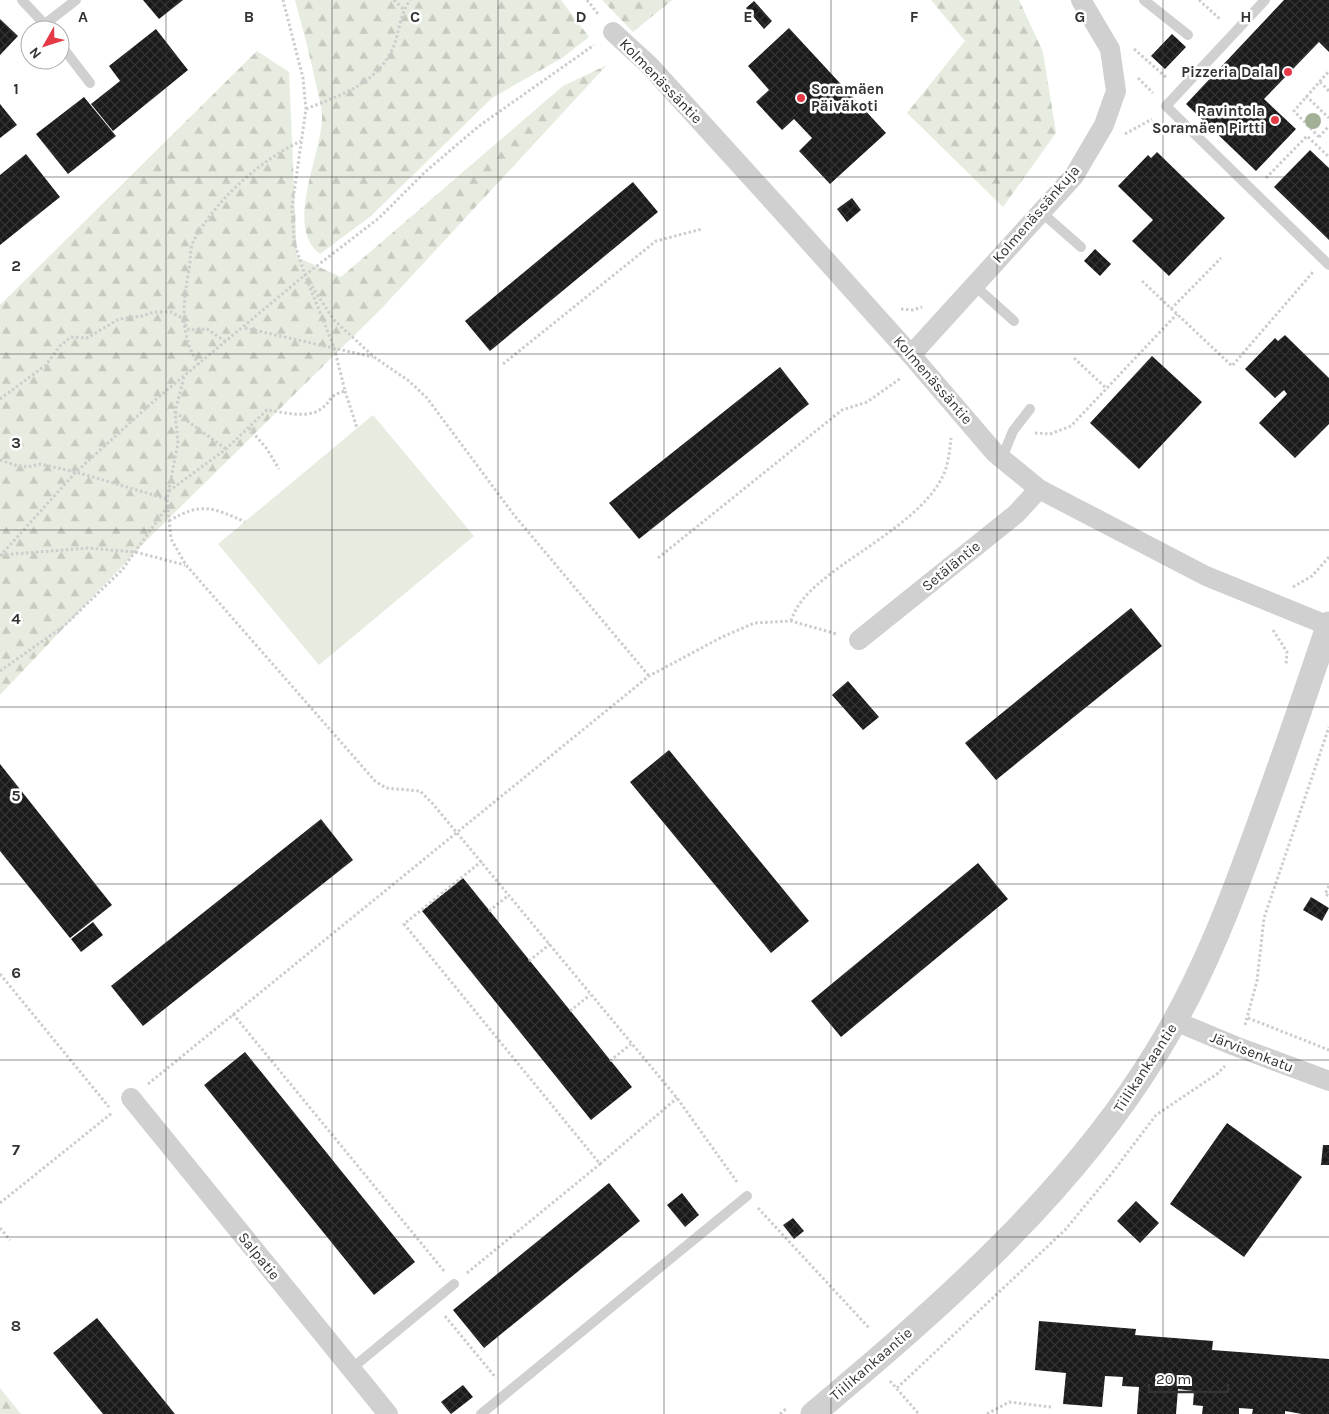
<svg xmlns="http://www.w3.org/2000/svg" width="1329" height="1414" viewBox="0 0 1329 1414" font-family="Karla,sans-serif">
	<style>
		.forest { fill: url(#forest-firs) }
		.pitch { fill: #e6ecdf }
		.building { fill: url(#building-cross-hatch) }
		.lines { fill: none; stroke-linecap: round; stroke-linejoin: round }
		.path { stroke: #cdcdcd; stroke-width: 3; stroke-dasharray: 2.5 2.5; stroke-linecap: butt }
		.service { stroke: #d0d0d0; stroke-width: 10 }
		.minor { stroke: #d0d0d0; stroke-width: 20 }
		.tertiary { stroke: #d0d0d0; stroke-width: 25 }
		.tree { fill: #a2b095 }
		.grid { fill: none; stroke: #333; stroke-width: 1; stroke-opacity: 0.55 }
		.poi-dot { fill: #e63946; stroke: #fff; stroke-width: 2 }
		.labels { text-anchor: middle; stroke-width: 5; stroke-linejoin: round; paint-order: stroke }
		.poi-label { font-size: 15px; font-weight: bold; fill: #333; stroke: #fff; text-anchor: end }
		.street-label { font-size: 15px; fill: #333; stroke: #fff }
		.grid-label { font-size: 16px; text-anchor: middle; font-weight: bold; fill: #333; stroke: #fff; stroke-width: 5; stroke-linejoin: round; paint-order: stroke }
	</style>
	<defs>
		<pattern id="forest-firs" width="22" height="20" patternUnits="userSpaceOnUse" patternTransform="scale(1.25)"><rect width="22" height="20" fill="#e6ecdf"/><path d="M5 1l3.5 6h-7zM16 11l3.5 6h-7z" fill="#c6cbc0"/></pattern>
		<pattern id="building-cross-hatch" width="8" height="8" patternUnits="userSpaceOnUse" patternTransform="scale(1.25)"><rect width="8" height="8" fill="#1a1a1a"/><path d="M0 0l8 8M0 8l8-8" fill="none" stroke="#333"/></pattern>
	</defs>
	<rect width="100%" height="100%" fill="#fff"/>
	<path class="forest" d="M 295,0 L 561,0 L 589,37 L 562,58 L 492,98 L 371,216 L 320,254 C 283,226 323,153 322,116 C 322,107 319,98 317,89 C 311,59 303,30 295,0 Z
		M 602,0 L 672,0 L 633,32 Z
		M 931,0 L 1019,0 L 1043,52 L 1056,133 L 1003,207 L 907,113 L 965,41 Z
		M 257,51 L 289,72 L 297,257 L 341,277 L 563,86 L 607,65 L 383,307 L 146,541 L 0,695 L 0,305 Z
		M 0,1388 L 21,1414 L 0,1414 Z"/>
	<path class="pitch" d="M 373,415 L 474,536 L 319,665 L 218,544 Z"/>
	<path class="building" d="M 143,0 L 183,0 L 159,19 Z
		M 1284,0 L 1329,0 L 1329,52 L 1319,42 L 1264,99 L 1296,129 L 1256,171 L 1186,104 Z
		M 754,1 L 772,21 L 764,29 L 746,8 Z
		M 0,19 L 18,36 L 0,55 Z
		M 789,28 L 886,133 L 830,184 L 799,151 L 812,138 L 794,119 L 782,130 L 756,102 L 769,90 L 748,66 Z
		M 156,29 L 188,70 L 113,131 L 91,104 L 120,81 L 109,66 Z
		M 1172,34 L 1186,47 L 1165,69 L 1151,56 Z
		M 84,97 L 116,136 L 68,174 L 36,134 Z
		M 0,104 L 17,125 L 0,138 Z
		M 1310,150 L 1329,168 L 1329,240 L 1274,187 Z
		M 1157,152 L 1225,218 L 1169,276 L 1132,241 L 1153,220 L 1118,186 L 1148,155 L 1151,158 Z
		M 26,154 L 60,197 L 0,245 L 0,175 Z
		M 633,182 L 658,212 L 490,351 L 465,321 Z
		M 852,198 L 861,210 L 847,222 L 837,209 Z
		M 1095,249 L 1111,264 L 1100,276 L 1084,261 Z
		M 1285,335 L 1329,378 L 1329,424 L 1295,458 L 1259,423 L 1287,394 L 1284,390 L 1275,398 L 1245,369 L 1275,338 L 1278,341 Z
		M 1152,356 L 1202,402 L 1139,469 L 1090,423 Z
		M 780,367 L 809,404 L 639,539 L 609,503 Z
		M 1131,608 L 1162,646 L 996,780 L 965,743 Z
		M 848,681 L 879,717 L 863,730 L 832,695 Z
		M 669,750 L 809,921 L 771,953 L 630,782 Z
		M 0,764 L 112,905 L 70,938 L 0,851 Z
		M 321,819 L 353,860 L 143,1026 L 111,986 Z
		M 978,863 L 1008,899 L 841,1037 L 811,1001 Z
		M 463,878 L 632,1087 L 591,1120 L 422,911 Z
		M 1311,897 L 1329,908 L 1322,921 L 1303,910 Z
		M 93,922 L 103,935 L 81,952 L 71,939 Z
		M 245,1052 L 415,1262 L 374,1295 L 204,1085 Z
		M 1227,1123 L 1302,1177 L 1244,1257 L 1170,1204 Z
		M 1323,1145 L 1329,1145 L 1329,1165 L 1321,1165 Z
		M 609,1183 L 640,1221 L 484,1348 L 453,1310 Z
		M 682,1193 L 699,1215 L 685,1227 L 667,1205 Z
		M 1136,1201 L 1159,1223 L 1140,1243 L 1117,1221 Z
		M 793,1218 L 804,1231 L 794,1239 L 783,1225 Z
		M 97,1318 L 175,1414 L 103,1414 L 53,1353 Z
		M 1039,1321 L 1136,1329 L 1135,1335 L 1213,1341 L 1212,1350 L 1329,1359 L 1329,1414 L 1302,1414 L 1285,1411 L 1285,1414 L 1252,1414 L 1253,1409 L 1239,1408 L 1239,1414 L 1202,1414 L 1203,1406 L 1193,1405 L 1194,1391 L 1178,1389 L 1176,1414 L 1137,1414 L 1139,1387 L 1122,1386 L 1123,1377 L 1105,1376 L 1102,1407 L 1063,1404 L 1066,1373 L 1035,1370 Z
		M 463,1385 L 473,1397 L 451,1414 L 441,1402 Z"/>
	<g class="lines">
		<path class="path" d="M 394,0 L 403,9
			M 587,0 L 598,14
			M 1199,0 L 1221,20
			M 1134,49 L 1167,78
			M 1138,78 L 1153,93
			M 1320,82 L 1329,91
			M 1306,96 L 1329,118
			M 306,109 C 340,95 375,85 392,50 C 400,33 399,15 410,0
			M 1125,134 L 1152,119
			M 1319,137 L 1294,111 L 1329,71
			M 1319,137 L 1329,126
			M 1266,178 L 1307,136 L 1329,157
			M 1142,281 L 1232,366 L 1313,272
			M 309,282 L 334,320 L 374,357 L 409,381 L 427,398 L 514,515 L 649,676
			M 901,309 L 913,310 L 922,307
			M 1171,309 L 1221,258
			M 245,328 L 373,357
			M 1074,358 L 1107,389
			M 503,364 L 656,241 L 702,229
			M 199,365 C 179,336 183,303 189,270 C 191,260 189,250 194,240 C 217,199 259,161 301,141
			M 184,377 L 175,412 L 178,443 L 167,499 L 171,539 L 186,565 L 375,781 L 386,788 L 420,791 L 433,804 L 677,1098 L 737,1182
			M 345,391 L 357,428
			M 0,399 L 46,365 L 60,346 L 71,337 L 87,338 L 119,319 L 142,316 L 154,312 L 171,312 L 180,317 L 189,330 L 207,329 L 226,342
			M 175,412 L 226,449
			M 249,428 L 267,449 L 279,469
			M 1035,433 L 1050,434 L 1071,426 L 1177,314
			M 0,460 L 18,466 L 28,467 L 40,464 L 76,472 L 167,499
			M 169,491 L 226,449 L 267,410 C 283,412 307,419 321,409 C 333,400 327,396 345,391 L 334,347 L 305,275 L 294,242 L 292,207 L 306,109 L 303,78 L 283,0
			M 169,521 C 201,502 212,507 245,522
			M 1,555 L 88,548 L 135,552 L 185,565
			M 0,556 L 76,472 L 155,400 L 305,275 L 379,218 L 425,172 L 479,126 L 594,45
			M 658,558 L 842,410 L 867,402 L 901,378
			M 1293,587 L 1312,576 L 1329,557
			M 791,621 C 798,600 813,588 829,575 C 864,547 932,512 946,468 C 949,458 950,448 951,438
			M 1273,630 L 1287,652 L 1286,665
			M 0,671 L 64,626 L 122,570 L 167,507
			M 482,861 L 404,924 L 600,1164 L 677,1098
			M 1329,886 L 1325,894 L 1329,896
			M 489,911 L 509,895
			M 529,961 L 550,944
			M 0,974 L 109,1107
			M 570,1011 L 590,995
			M 233,1014 L 444,1271
			M 1248,1018 L 1329,1050
			M 1245,1025 L 1257,981 L 1264,918 L 1329,727
			M 610,1061 L 631,1044
			M 148,1084 L 649,676 L 722,637 L 754,623 L 791,621 L 837,634
			M 0,1203 L 112,1113
			M 758,1208 L 870,1329
			M 0,1228 L 10,1240
			M 467,1273 L 600,1164
			M 445,1316 L 496,1378
			M 890,1381 L 919,1414
			M 897,1388 L 1065,1230 L 1112,1173 L 1156,1115 L 1217,1074 L 1225,1066
			M 780,1414 L 787,1408
			M 987,1414 L 1009,1402 L 1051,1407"/>
		<path class="service" d="M 22,0 L 50,30
			M 1144,0 L 1188,35
			M 1265,0 L 1166,106 L 1329,265
			M 45,24 L 76,0
			M 60,44 L 90,83
			M 1041,212 L 1081,247
			M 974,285 L 1014,321
			M 1002,458 L 1013,431 L 1030,409
			M 351,1369 L 454,1284
			M 481,1414 L 747,1196"/>
		<path class="minor" d="M 613,32 L 649,65 L 779,208 L 911,355 L 995,453 L 1039,489 L 1206,576 L 1329,626
			M 911,355 L 1074,176 L 1104,125 L 1116,91 L 1110,49 L 1081,0
			M 859,640 L 1016,514 L 1039,489
			M 1175,1021 L 1235,1046 L 1329,1081
			M 131,1098 L 388,1414"/>
		<path class="tertiary" d="M 813,1414 C 940,1307 1071,1194 1158,1050 C 1203,977 1233,897 1262,816 C 1285,753 1307,689 1329,624"/>
	</g>
	<circle class="tree" cx="1313" cy="121" r="8"/>
	<path class="grid" d="M 166,0 L 166,1414M 332,0 L 332,1414M 498,0 L 498,1414M 664,0 L 664,1414M 831,0 L 831,1414M 997,0 L 997,1414M 1163,0 L 1163,1414M 0,177 L 1329,177M 0,354 L 1329,354M 0,530 L 1329,530M 0,707 L 1329,707M 0,884 L 1329,884M 0,1060 L 1329,1060M 0,1237 L 1329,1237"/>
	<g class="poi-dot">
		<circle cx="1288" cy="72" r="5"/>
		<circle cx="801" cy="98" r="5"/>
		<circle cx="1275" cy="120" r="5"/>
	</g>
	<g class="labels">
		<g class="poi-label">
			<text x="1278" y="77">Pizzeria Dalal</text>
			<text x="811" y="94" text-anchor="start">Soramäen<tspan x="811" dy="17">Päiväkoti</tspan></text>
			<text x="1265" y="116">Ravintola<tspan x="1265" dy="17">Soramäen Pirtti</tspan></text>
		</g>
		<g class="street-label">
			<text transform="translate(661 81) rotate(46)" y="5">Kolmenässäntie</text>
			<text transform="translate(1036 214) rotate(-49)" y="5">Kolmenässänkuja</text>
			<text transform="translate(933 380) rotate(49)" y="5">Kolmenässäntie</text>
			<text transform="translate(951 566) rotate(-39)" y="5">Setäläntie</text>
			<text transform="translate(1252 1052) rotate(21)" y="5">Järvisenkatu</text>
			<text transform="translate(1145 1068) rotate(-57)" y="5">Tiilikankaantie</text>
			<text transform="translate(259 1256) rotate(51)" y="5">Salpatie</text>
			<text transform="translate(871 1364) rotate(-41)" y="5">Tiilikankaantie</text>
		</g>
	</g>
	<g class="grid-label">
		<text x="83" y="22">A</text>
		<text x="249" y="22">B</text>
		<text x="415" y="22">C</text>
		<text x="581" y="22">D</text>
		<text x="748" y="22">E</text>
		<text x="914" y="22">F</text>
		<text x="1080" y="22">G</text>
		<text x="1246" y="22">H</text>
		<text x="16" y="94">1</text>
		<text x="16" y="271">2</text>
		<text x="16" y="448">3</text>
		<text x="16" y="624">4</text>
		<text x="16" y="801">5</text>
		<text x="16" y="978">6</text>
		<text x="16" y="1155">7</text>
		<text x="16" y="1331">8</text>
	</g>
	<g transform="translate(45 45) rotate(231)"><circle r="24" fill="#ffffff" stroke="#adadad"/>
	<path d="M0-4L9 19L0 12L-9 19Z" fill="#e63946"/>
	<text y="-8" font-size="14" font-weight="bold" text-anchor="middle" fill="#333333">N</text>
	</g>
	<path d="M1149 1384v8h79v-8" fill="none" stroke="#333333" stroke-width="2.5"/>
	<text x="1156" y="1384" font-size="15" fill="#333333" stroke="#ffffff" stroke-width="4" paint-order="stroke">20 m</text>
</svg>
